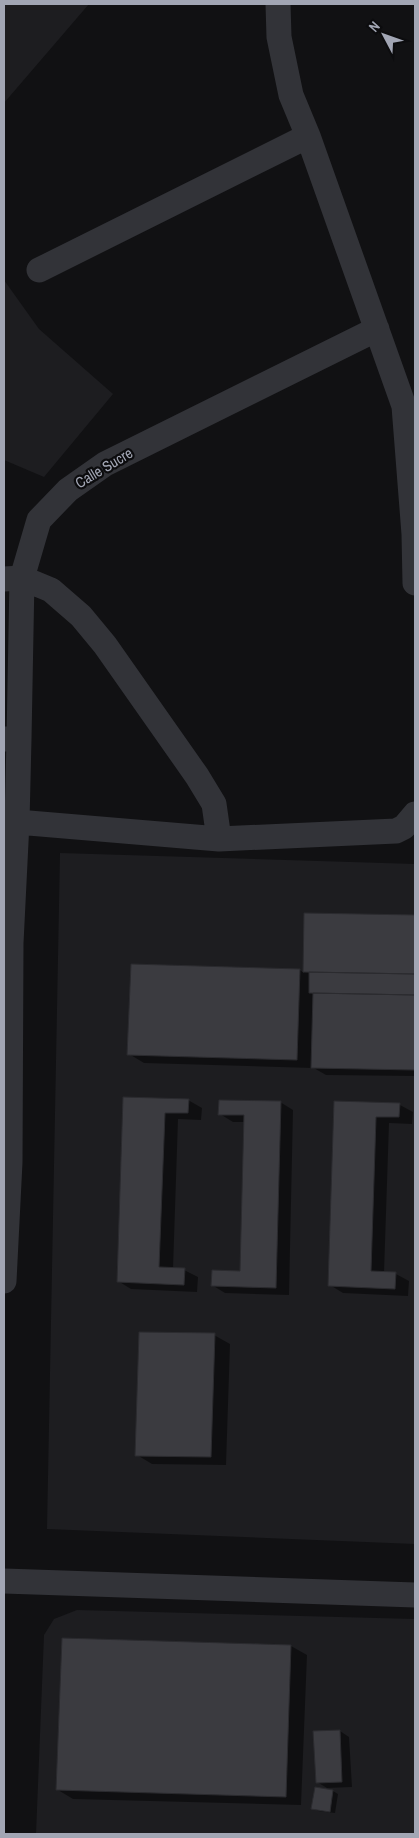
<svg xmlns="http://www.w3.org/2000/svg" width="419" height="1838" viewBox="0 0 419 1838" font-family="'Archivo Narrow',sans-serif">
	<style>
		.built { fill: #1d1d20 }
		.shadow { fill: #0007 }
		.building { fill: #3b3b40; stroke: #2b2b2f }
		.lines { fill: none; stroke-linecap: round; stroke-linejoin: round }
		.minor { stroke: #323338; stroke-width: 25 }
		.labels { text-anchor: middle; stroke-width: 4.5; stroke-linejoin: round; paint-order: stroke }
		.street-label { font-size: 15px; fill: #a2a6b4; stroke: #0c0c0e }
	</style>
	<rect width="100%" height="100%" fill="#111113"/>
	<path class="built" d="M 4,4 L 89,4 L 4,103 Z
		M 4,280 L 39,329 L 113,394 L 44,477 L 4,460 Z
		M 60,853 L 415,864 L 415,1544 L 47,1529 Z
		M 77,1610 L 415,1619 L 415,1834 L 36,1834 L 44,1635 L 54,1619 Z"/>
	<path class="shadow" d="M 305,914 L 415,916 L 415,1076 L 326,1075 L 312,1067 L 312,1068 L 144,1063 L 129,1054 L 300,970 L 304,973 Z
		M 124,1098 L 188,1100 L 202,1108 L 201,1120 L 178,1119 L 173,1269 L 184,1270 L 198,1277 L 197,1292 L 131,1289 L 118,1281 Z
		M 280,1102 L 293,1110 L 289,1295 L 225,1293 L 212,1285 L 241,1272 L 245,1122 L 233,1122 L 220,1114 Z
		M 335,1103 L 400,1105 L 413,1112 L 412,1124 L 389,1123 L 384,1273 L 396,1274 L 409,1281 L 408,1296 L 343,1293 L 330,1285 Z
		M 214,1335 L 230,1344 L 226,1465 L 152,1464 L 137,1455 Z
		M 63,1639 L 291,1646 L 307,1655 L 301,1805 L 73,1799 L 58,1790 Z
		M 340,1731 L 349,1737 L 352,1787 L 327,1788 L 317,1782 Z
		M 333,1791 L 338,1794 L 335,1813 L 318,1811 L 313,1808 Z"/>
	<path class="building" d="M 304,913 L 415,915 L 415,974 L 303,972 Z
		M 131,964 L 300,969 L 297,1060 L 127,1055 Z
		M 309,972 L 415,974 L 415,995 L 309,993 Z
		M 313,993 L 415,995 L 415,1070 L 311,1068 Z
		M 123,1097 L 189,1099 L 188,1113 L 165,1113 L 159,1267 L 185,1268 L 184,1285 L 117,1282 Z
		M 219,1100 L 281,1101 L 276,1288 L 211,1286 L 212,1270 L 240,1271 L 244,1115 L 218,1115 Z
		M 334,1101 L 400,1103 L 399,1117 L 376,1117 L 371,1271 L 396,1272 L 395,1289 L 328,1286 Z
		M 139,1332 L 215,1333 L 211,1457 L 135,1456 Z
		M 62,1638 L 291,1645 L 286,1797 L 56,1790 Z
		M 340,1730 L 342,1782 L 316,1783 L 313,1731 Z
		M 315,1787 L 333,1790 L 330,1812 L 311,1809 Z"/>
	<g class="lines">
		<path class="minor" d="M 278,4 L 279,37 L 291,95 L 308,136 L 404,406 L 414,534 L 415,583
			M 39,270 L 308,136
			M 4,579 L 22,578 L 51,590 L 81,616 L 105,645 L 197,776 L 214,804 L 219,839
			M 4,739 L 19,739 L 17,822 L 11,943 L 10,1162 L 4,1281
			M 19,739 L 22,578 L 39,520 L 68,490 L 105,464 L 377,329
			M 17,822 L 219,839 L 396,831 L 404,827 L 415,814
			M 4,1581 L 415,1595"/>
	</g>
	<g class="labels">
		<g class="street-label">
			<text transform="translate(104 468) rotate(-31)" y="5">Calle Sucre</text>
		</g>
	</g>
	<rect width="419" height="1838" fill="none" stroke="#a2a6b4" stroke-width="10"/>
	<g transform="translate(384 35) rotate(311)" stroke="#0c0c0e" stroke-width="4" paint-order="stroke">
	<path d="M0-4L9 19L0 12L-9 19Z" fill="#a2a6b4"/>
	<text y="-8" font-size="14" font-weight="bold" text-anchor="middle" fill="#a2a6b4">N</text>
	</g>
</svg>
